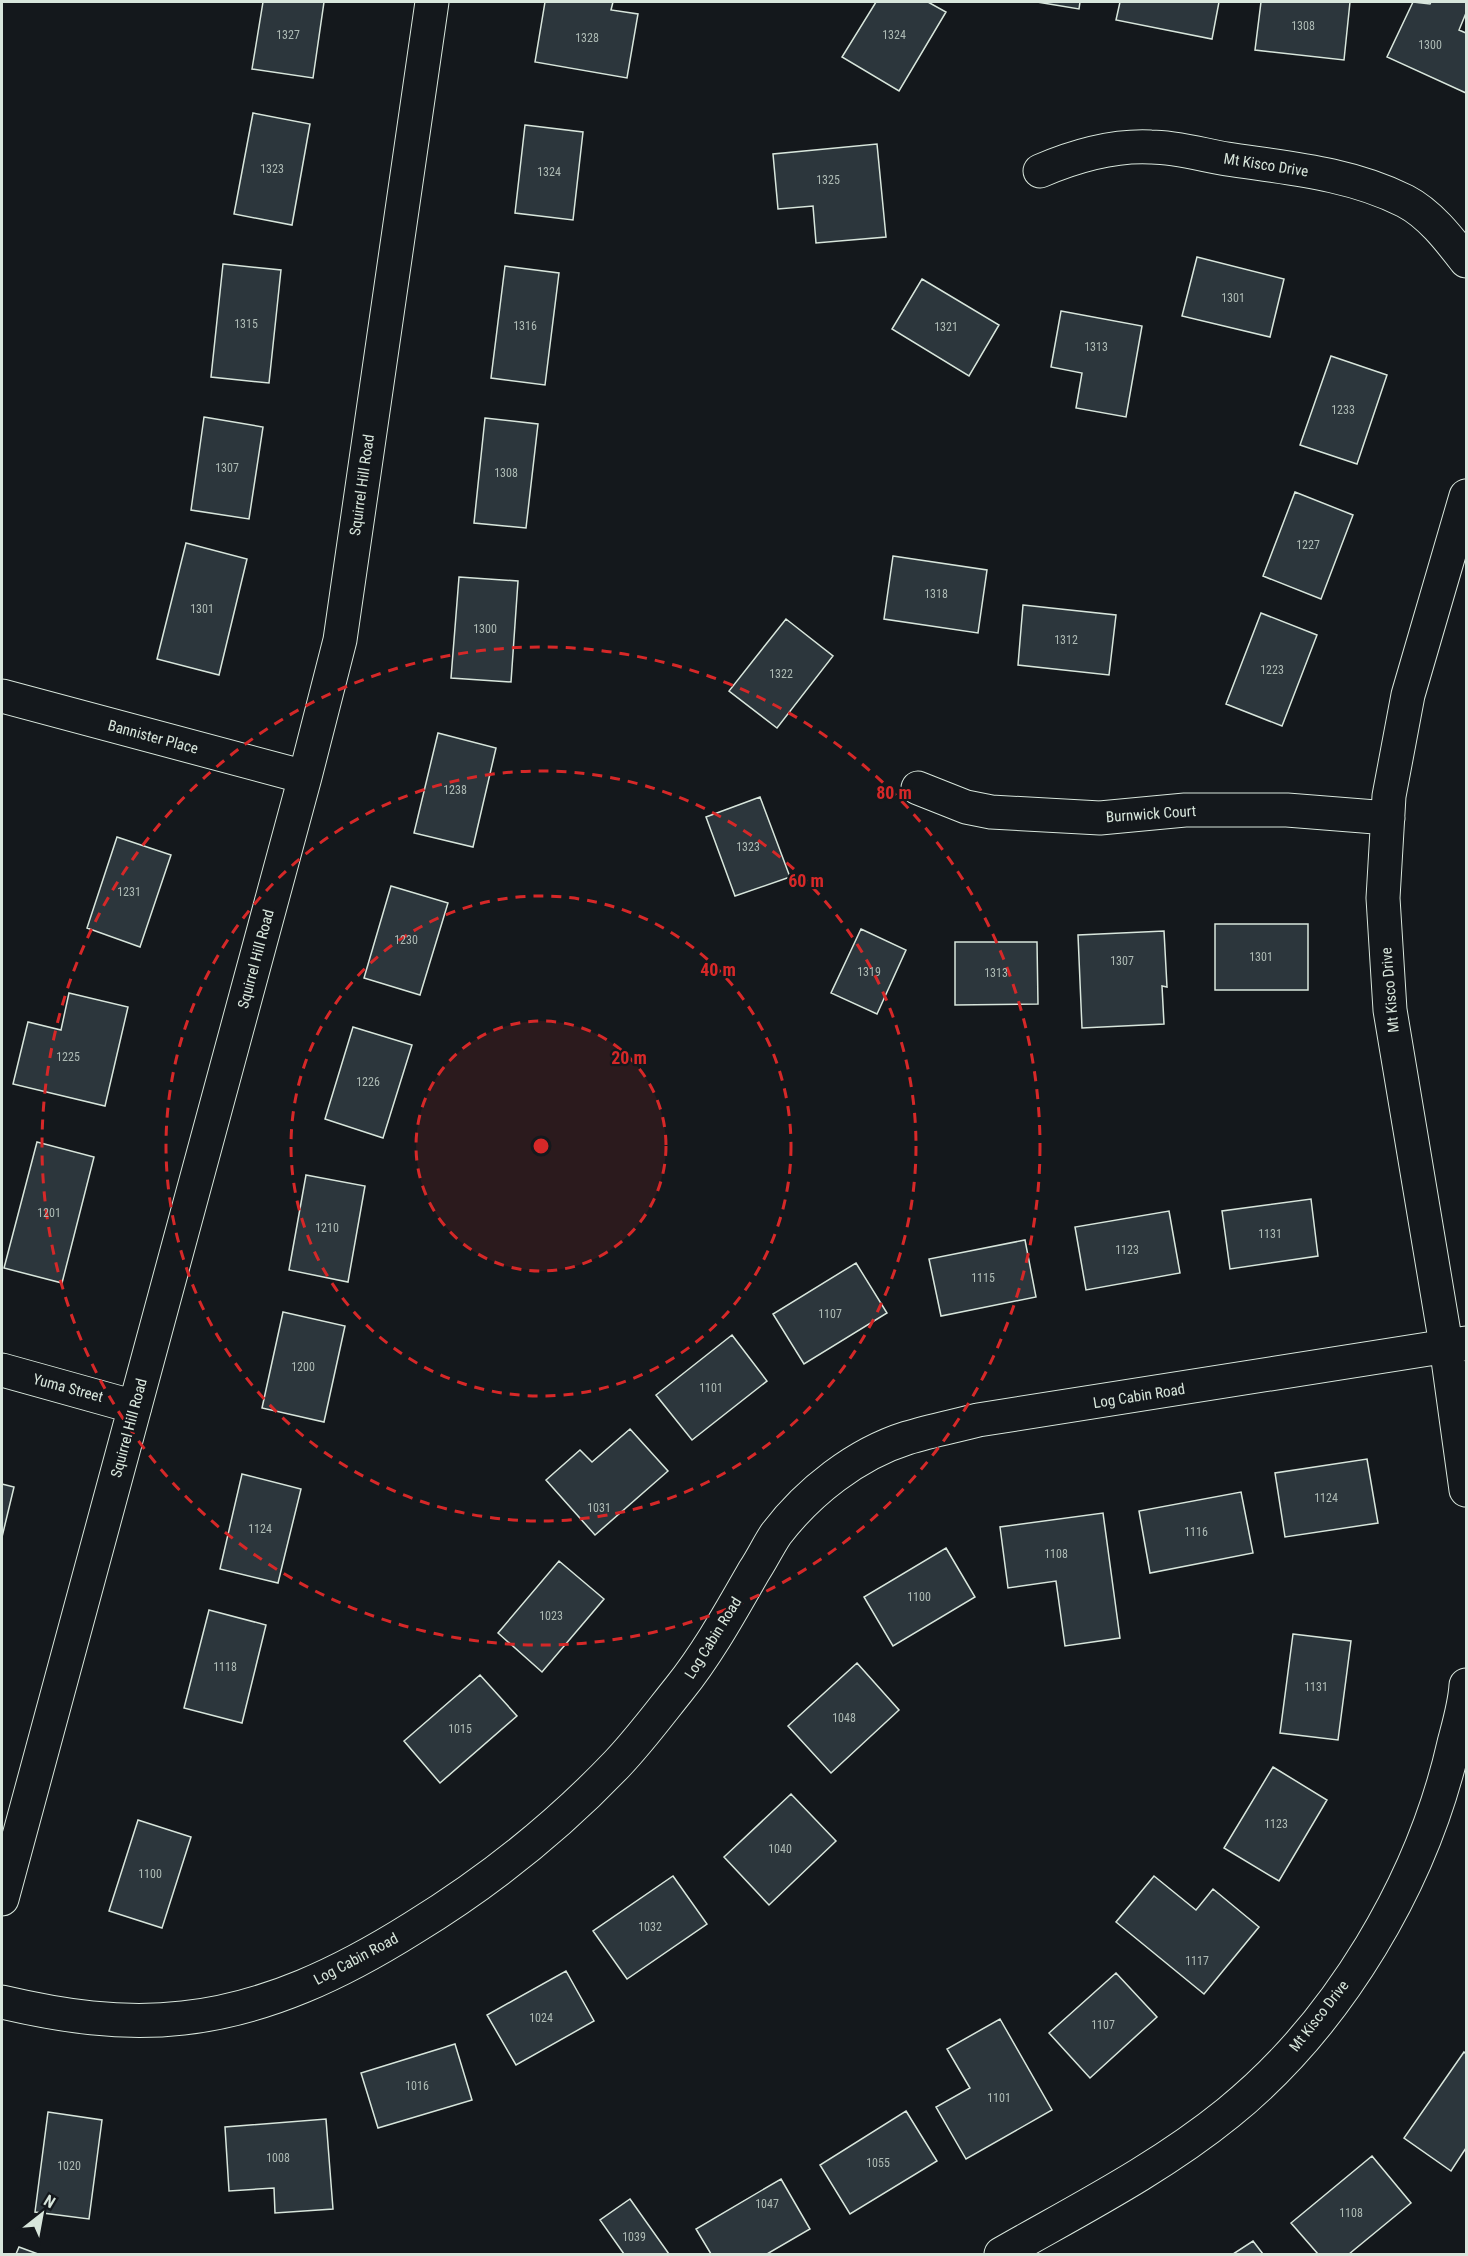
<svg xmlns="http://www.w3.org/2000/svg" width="1468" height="2256" viewBox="0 0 1468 2256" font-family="'Roboto Condensed',sans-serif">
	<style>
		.building { fill: #2c363c; stroke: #d8e6dc; stroke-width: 1.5 }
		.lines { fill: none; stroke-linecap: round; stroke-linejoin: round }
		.minor-casing { stroke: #d8e6dc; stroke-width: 35 }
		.minor { stroke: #14181c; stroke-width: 33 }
		.ring { fill: none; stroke: #d62828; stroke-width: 3; stroke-dasharray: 10 8 }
		.labels { text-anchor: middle; stroke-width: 4.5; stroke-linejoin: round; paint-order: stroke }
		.number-label { font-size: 12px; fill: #adbab4 }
		.street-label { font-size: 15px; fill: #d8e6dc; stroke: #14181c }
		.centre { fill: #d62828; stroke: #14181c; stroke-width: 3 }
		.ring-label { font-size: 18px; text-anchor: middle; font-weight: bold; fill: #d62828; stroke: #14181c; stroke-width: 4.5; stroke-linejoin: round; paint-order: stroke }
	</style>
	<rect width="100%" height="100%" fill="#14181c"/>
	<path class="building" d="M 263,2 L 324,2 L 313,78 L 252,69 Z
		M 545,2 L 613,2 L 611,10 L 638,14 L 627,78 L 535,62 Z
		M 876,2 L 928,2 L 946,12 L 899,91 L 842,57 Z
		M 1037,2 L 1080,2 L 1079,9 Z
		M 1120,2 L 1219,2 L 1212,39 L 1116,20 Z
		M 1261,2 L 1350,2 L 1344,60 L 1255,50 Z
		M 1413,2 L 1430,4 L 1431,2 L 1466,2 L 1466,13 L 1459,30 L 1466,33 L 1466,93 L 1387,57 Z
		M 253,113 L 310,124 L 292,225 L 234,214 Z
		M 525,125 L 583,132 L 573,220 L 515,213 Z
		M 877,144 L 886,237 L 816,243 L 813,206 L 778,209 L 773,154 Z
		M 1197,257 L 1284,279 L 1270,337 L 1182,316 Z
		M 223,264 L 281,270 L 269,383 L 211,377 Z
		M 505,266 L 559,273 L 545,385 L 491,378 Z
		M 922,279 L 999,325 L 969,376 L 892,329 Z
		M 1061,311 L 1142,326 L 1126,417 L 1076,408 L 1082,373 L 1051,367 Z
		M 1331,356 L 1387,375 L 1357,464 L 1300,445 Z
		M 204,417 L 263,427 L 249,519 L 191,510 Z
		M 485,418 L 538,424 L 526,528 L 474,523 Z
		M 1295,492 L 1353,515 L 1321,599 L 1263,576 Z
		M 186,543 L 247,559 L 219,675 L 157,659 Z
		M 893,556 L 987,570 L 978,633 L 884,619 Z
		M 459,577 L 518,581 L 511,682 L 451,678 Z
		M 1023,605 L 1116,615 L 1109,675 L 1018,665 Z
		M 1261,613 L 1317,635 L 1282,726 L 1226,704 Z
		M 786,619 L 833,656 L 777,728 L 729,691 Z
		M 438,733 L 496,748 L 473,847 L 414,833 Z
		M 760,797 L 790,877 L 735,896 L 706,817 Z
		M 117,837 L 171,855 L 140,947 L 87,928 Z
		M 391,886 L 448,903 L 420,995 L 364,978 Z
		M 1215,924 L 1308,924 L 1308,990 L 1215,990 Z
		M 861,929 L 906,950 L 877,1014 L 831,993 Z
		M 1164,931 L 1167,987 L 1162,986 L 1164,1024 L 1082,1028 L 1078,935 Z
		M 955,942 L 1037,942 L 1038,1004 L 955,1005 Z
		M 69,993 L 128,1007 L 105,1106 L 13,1084 L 28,1022 L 61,1030 Z
		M 353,1027 L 412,1045 L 383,1138 L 325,1119 Z
		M 37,1142 L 94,1157 L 62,1283 L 4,1268 Z
		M 306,1175 L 365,1186 L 348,1282 L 289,1270 Z
		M 1311,1199 L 1318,1256 L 1230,1269 L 1222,1211 Z
		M 1169,1211 L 1180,1273 L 1086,1290 L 1075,1227 Z
		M 1025,1240 L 1036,1297 L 941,1316 L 929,1259 Z
		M 856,1263 L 887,1313 L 804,1364 L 773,1314 Z
		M 283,1312 L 345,1326 L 324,1422 L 262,1408 Z
		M 732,1335 L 767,1381 L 692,1440 L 656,1395 Z
		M 630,1429 L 668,1471 L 595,1535 L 546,1480 L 580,1450 L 592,1462 Z
		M 1367,1459 L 1378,1523 L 1285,1537 L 1275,1473 Z
		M 242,1474 L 301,1489 L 278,1583 L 220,1569 Z
		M 2,1484 L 14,1487 L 2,1537 Z
		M 1241,1492 L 1253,1553 L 1150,1573 L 1139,1511 Z
		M 1103,1513 L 1120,1638 L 1065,1646 L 1056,1581 L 1008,1588 L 1000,1527 Z
		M 946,1548 L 975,1597 L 893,1646 L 864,1597 Z
		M 559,1561 L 604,1599 L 542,1672 L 498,1633 Z
		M 209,1610 L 266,1625 L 242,1723 L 184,1708 Z
		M 1293,1634 L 1351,1641 L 1338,1740 L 1280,1733 Z
		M 857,1663 L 899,1710 L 831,1773 L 788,1726 Z
		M 480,1675 L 517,1716 L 440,1783 L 404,1741 Z
		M 1273,1767 L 1327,1800 L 1279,1881 L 1224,1848 Z
		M 791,1794 L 836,1841 L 769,1905 L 724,1857 Z
		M 138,1820 L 191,1837 L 162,1928 L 109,1911 Z
		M 673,1876 L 707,1924 L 627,1979 L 593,1931 Z
		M 1154,1876 L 1196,1910 L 1213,1889 L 1259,1927 L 1204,1994 L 1116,1922 Z
		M 566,1971 L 594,2021 L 516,2065 L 487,2015 Z
		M 1116,1973 L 1157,2017 L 1090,2078 L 1049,2033 Z
		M 1000,2019 L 1052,2110 L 966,2159 L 936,2107 L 970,2088 L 947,2049 Z
		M 455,2044 L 472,2100 L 378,2128 L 361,2073 Z
		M 1464,2052 L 1466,2054 L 1466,2148 L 1451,2171 L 1404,2138 Z
		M 906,2111 L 937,2161 L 850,2214 L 820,2165 Z
		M 48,2112 L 102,2120 L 89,2219 L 35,2212 Z
		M 326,2119 L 333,2209 L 275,2213 L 274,2188 L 229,2191 L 225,2127 Z
		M 1372,2156 L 1411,2203 L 1349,2254 L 1318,2254 L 1291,2223 Z
		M 781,2179 L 810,2229 L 767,2254 L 711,2254 L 696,2229 Z
		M 630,2199 L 669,2254 L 624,2254 L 600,2220 Z
		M 1253,2241 L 1263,2254 L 1233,2254 Z
		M 19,2247 L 38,2254 L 16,2254 Z"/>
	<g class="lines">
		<g class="minor-casing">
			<path id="minor" d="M 1040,171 C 1075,156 1112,145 1151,147 C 1176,147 1203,155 1227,159 C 1287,168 1350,173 1405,201 C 1430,214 1449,239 1466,261
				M 1466,496 L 1408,695 L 1389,796 L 1383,898 L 1390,1010 L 1446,1345 L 1466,1490
				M 2,696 L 305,777
				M 918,788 L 966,807 L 991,812 L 1100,818 L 1185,810 L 1287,810 L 1388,818
				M 2,1370 L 135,1407
				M 2,1899 L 305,777 L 340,640 L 432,2
				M 2,2002 C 62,2016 121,2025 183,2018 C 267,2009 343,1972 413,1928 C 488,1882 556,1828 617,1764 C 639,1741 659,1714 679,1689 C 708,1653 731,1611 754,1571 C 762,1559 768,1546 776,1534 C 808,1492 856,1454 907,1438 C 930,1431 955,1426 978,1420 L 1466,1343
				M 1001,2254 C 1078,2210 1159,2169 1228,2113 C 1339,2023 1423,1881 1454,1743 C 1459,1724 1465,1704 1466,1685"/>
		</g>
		<use href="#minor" class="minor"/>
	</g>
	<circle cx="541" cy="1146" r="125" fill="#d62828" fill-opacity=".12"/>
	<g class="ring">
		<circle cx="541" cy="1146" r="125"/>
		<circle cx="541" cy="1146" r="250"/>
		<circle cx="541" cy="1146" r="375"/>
		<circle cx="541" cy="1146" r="499"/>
	</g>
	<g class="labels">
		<g class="number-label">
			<text x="1303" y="30">1308</text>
			<text x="288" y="39">1327</text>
			<text x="894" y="39">1324</text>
			<text x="587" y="42">1328</text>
			<text x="1430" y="49">1300</text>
			<text x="272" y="173">1323</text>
			<text x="549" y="176">1324</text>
			<text x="828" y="184">1325</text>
			<text x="1233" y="302">1301</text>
			<text x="246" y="328">1315</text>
			<text x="525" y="330">1316</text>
			<text x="946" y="331">1321</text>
			<text x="1096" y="351">1313</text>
			<text x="1343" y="414">1233</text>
			<text x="227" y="472">1307</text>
			<text x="506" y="477">1308</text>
			<text x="1308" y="549">1227</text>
			<text x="936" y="598">1318</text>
			<text x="202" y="613">1301</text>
			<text x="485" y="633">1300</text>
			<text x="1066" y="644">1312</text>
			<text x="1272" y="674">1223</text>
			<text x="781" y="678">1322</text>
			<text x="455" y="794">1238</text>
			<text x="748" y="851">1323</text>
			<text x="129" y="896">1231</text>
			<text x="406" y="944">1230</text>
			<text x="1261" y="961">1301</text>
			<text x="1122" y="965">1307</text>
			<text x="869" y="976">1319</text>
			<text x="996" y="977">1313</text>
			<text x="68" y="1061">1225</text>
			<text x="368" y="1086">1226</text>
			<text x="49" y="1217">1201</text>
			<text x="327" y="1232">1210</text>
			<text x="1270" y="1238">1131</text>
			<text x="1127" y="1254">1123</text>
			<text x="983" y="1282">1115</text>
			<text x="830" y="1318">1107</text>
			<text x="303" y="1371">1200</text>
			<text x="711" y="1392">1101</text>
			<text x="1326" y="1502">1124</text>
			<text x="599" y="1512">1031</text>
			<text x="260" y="1533">1124</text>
			<text x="1196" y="1536">1116</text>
			<text x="1056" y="1558">1108</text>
			<text x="919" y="1601">1100</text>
			<text x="551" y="1620">1023</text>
			<text x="225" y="1671">1118</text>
			<text x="1316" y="1691">1131</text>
			<text x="844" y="1722">1048</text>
			<text x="460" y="1733">1015</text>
			<text x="1276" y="1828">1123</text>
			<text x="780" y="1853">1040</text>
			<text x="150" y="1878">1100</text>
			<text x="650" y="1931">1032</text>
			<text x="1197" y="1965">1117</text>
			<text x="541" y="2022">1024</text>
			<text x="1103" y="2029">1107</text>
			<text x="417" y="2090">1016</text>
			<text x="999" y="2102">1101</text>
			<text x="278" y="2162">1008</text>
			<text x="878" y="2167">1055</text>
			<text x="69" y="2170">1020</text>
			<text x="767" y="2208">1047</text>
			<text x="1351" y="2217">1108</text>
			<text x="634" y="2241">1039</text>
		</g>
		<g class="street-label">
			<text transform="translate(1266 165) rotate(9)" y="5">Mt Kisco Drive</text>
			<text transform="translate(362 485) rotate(-82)" y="5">Squirrel Hill Road</text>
			<text transform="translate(153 737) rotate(15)" y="5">Bannister Place</text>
			<text transform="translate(1151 814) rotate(-4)" y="5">Burnwick Court</text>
			<text transform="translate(256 959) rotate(-75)" y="5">Squirrel Hill Road</text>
			<text transform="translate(1390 990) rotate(-95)" y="5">Mt Kisco Drive</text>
			<text transform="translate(68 1388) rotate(15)" y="5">Yuma Street</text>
			<text transform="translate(1139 1396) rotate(-9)" y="5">Log Cabin Road</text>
			<text transform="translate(129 1428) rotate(-75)" y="5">Squirrel Hill Road</text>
			<text transform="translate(713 1638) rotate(-58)" y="5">Log Cabin Road</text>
			<text transform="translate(356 1959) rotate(-28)" y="5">Log Cabin Road</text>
			<text transform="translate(1319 2016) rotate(-52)" y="5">Mt Kisco Drive</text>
		</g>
	</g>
	<circle cx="541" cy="1146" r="9" class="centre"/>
	<g class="ring-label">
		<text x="894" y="799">80 m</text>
		<text x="806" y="887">60 m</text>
		<text x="718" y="976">40 m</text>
		<text x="629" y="1064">20 m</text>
	</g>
	<rect width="1468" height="2256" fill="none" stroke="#d8e6dc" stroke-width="6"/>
	<g transform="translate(42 2214) rotate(31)" stroke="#14181c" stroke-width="4.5" paint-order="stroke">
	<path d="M0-4.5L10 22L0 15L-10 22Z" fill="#d8e6dc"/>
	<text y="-9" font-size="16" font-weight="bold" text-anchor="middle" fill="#d8e6dc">N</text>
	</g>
</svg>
